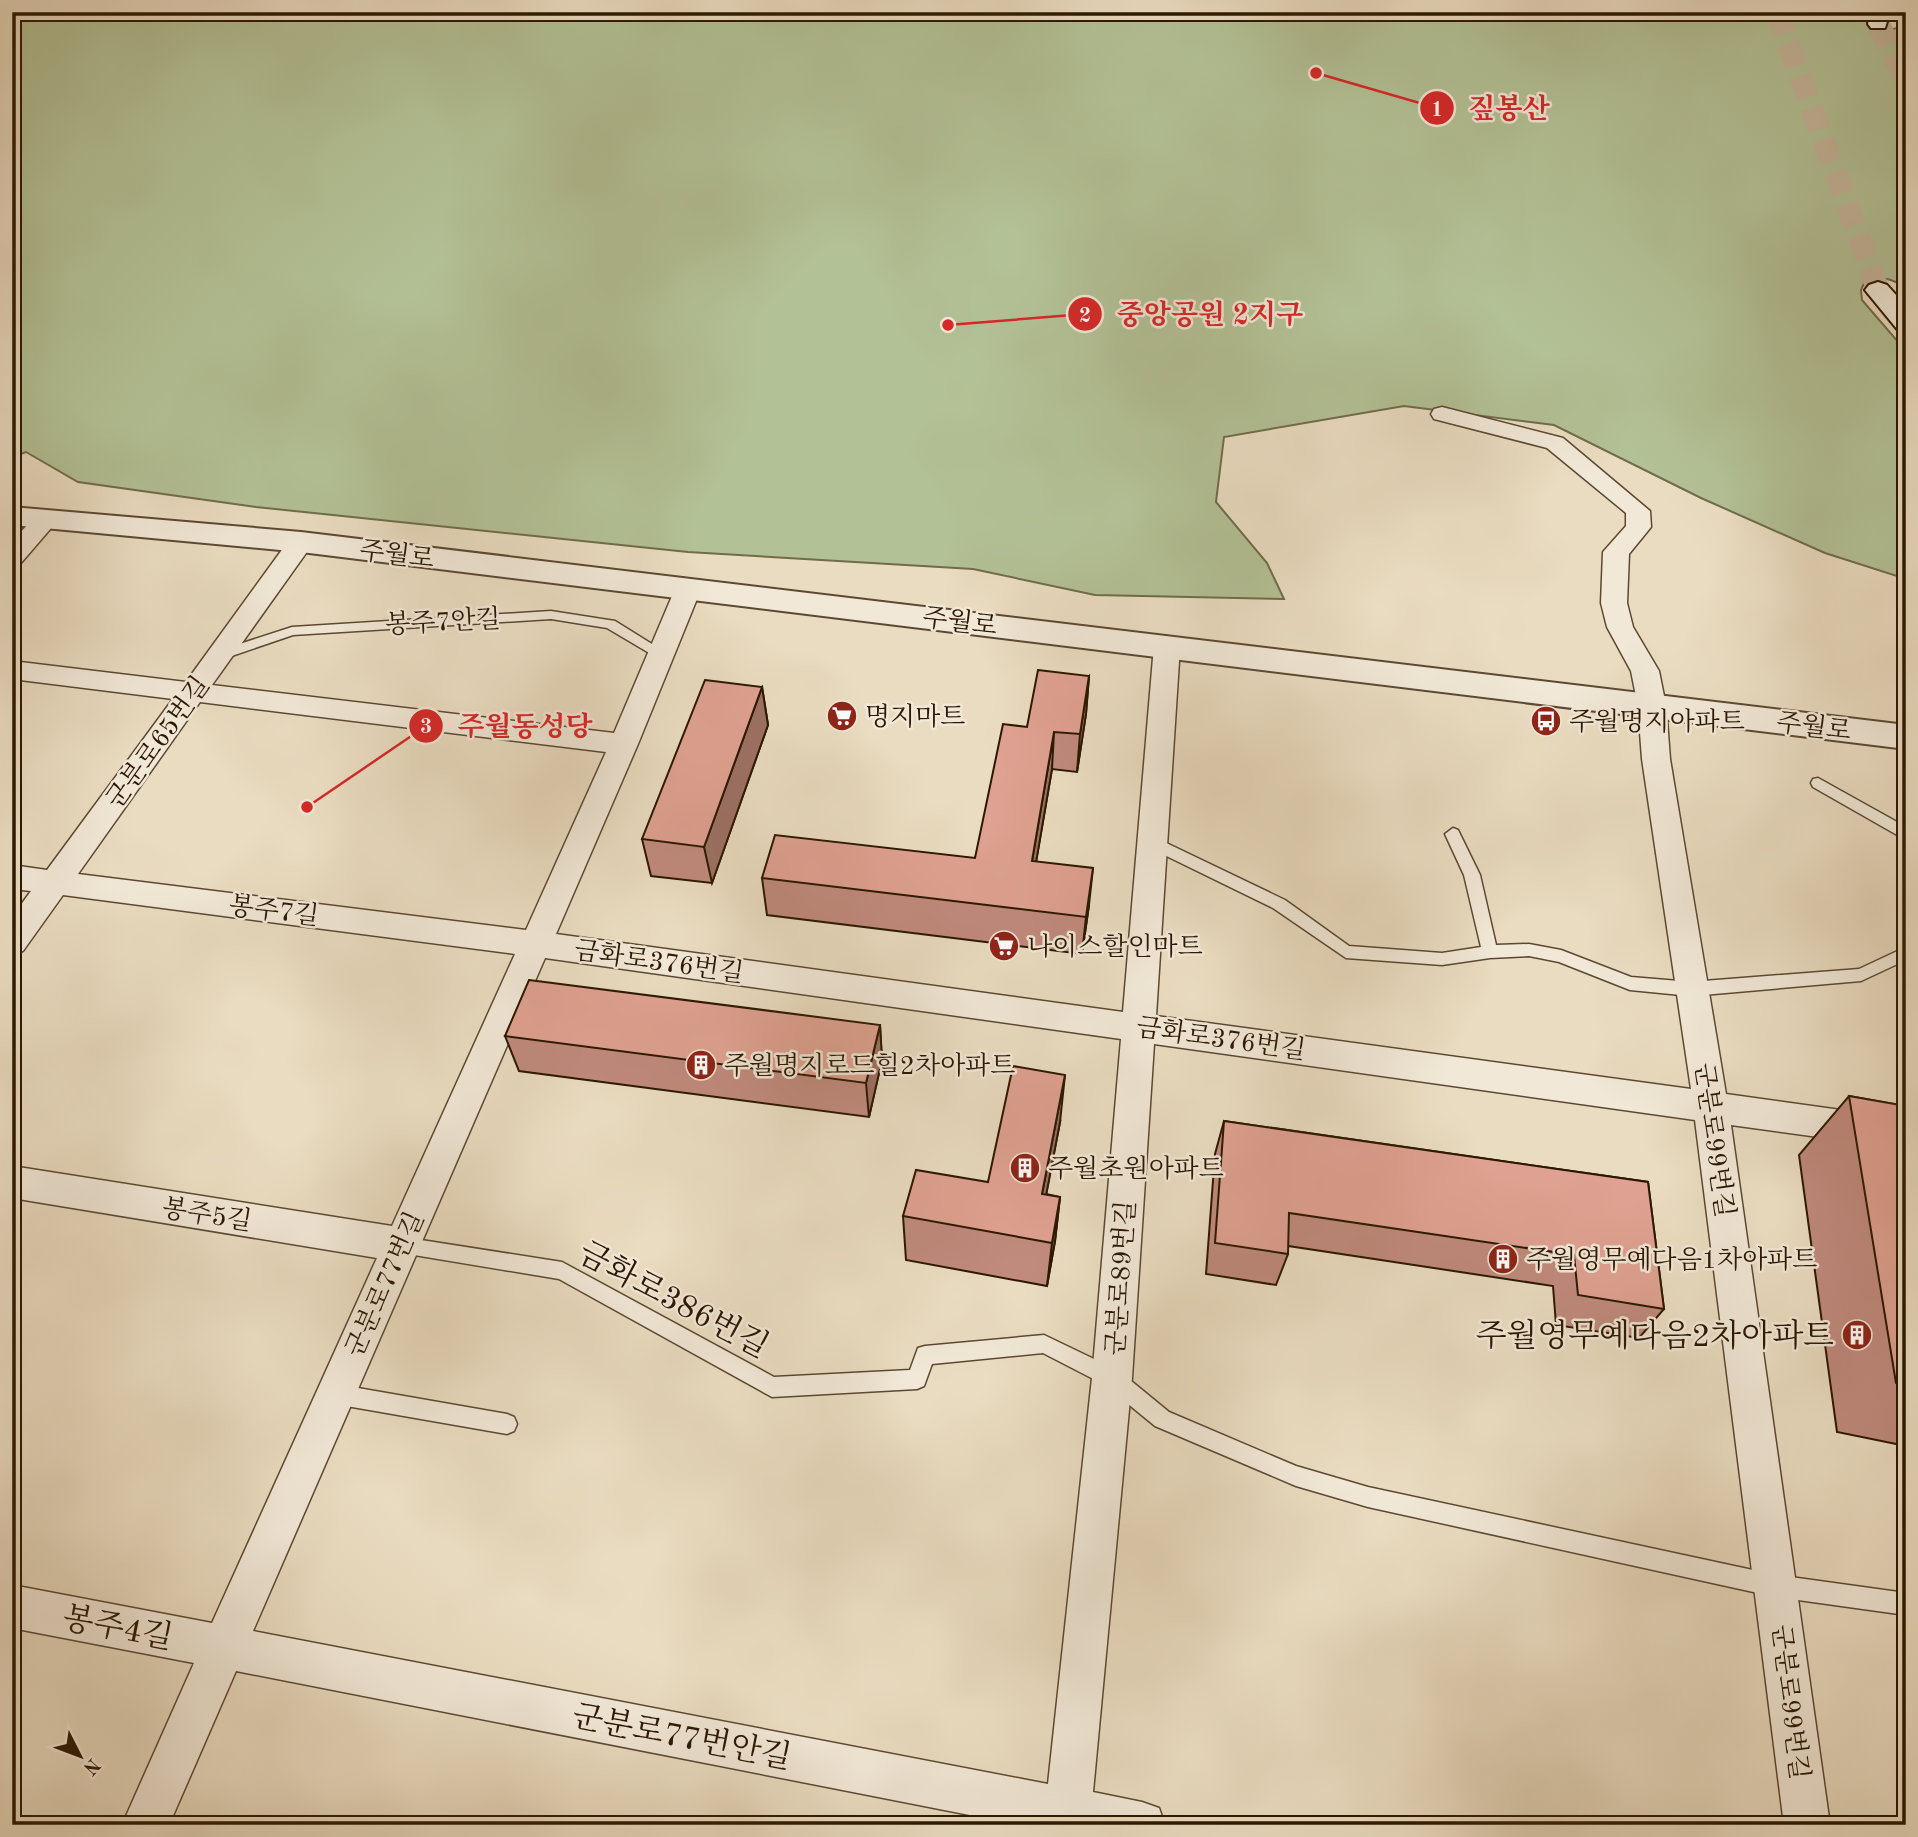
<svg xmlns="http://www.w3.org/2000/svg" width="1918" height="1837" viewBox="0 0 1918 1837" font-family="'Old Standard TT','Noto Serif KR',serif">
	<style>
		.green { fill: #b3c196; stroke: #706c4c; stroke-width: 2 }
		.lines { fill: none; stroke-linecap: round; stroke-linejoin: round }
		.secondary-tunnel { stroke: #c4b59b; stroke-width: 23; stroke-dasharray: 23 11; stroke-linecap: butt }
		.service-casing { stroke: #5c4832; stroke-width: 3 }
		.minor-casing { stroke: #5c4832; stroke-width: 3 }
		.tertiary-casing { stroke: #5c4832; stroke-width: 4 }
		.secondary-casing { stroke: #2c1702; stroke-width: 4 }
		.service { fill: #f1e8d7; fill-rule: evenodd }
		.minor { fill: #f1e8d7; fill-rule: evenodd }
		.tertiary { fill: #f1e8d7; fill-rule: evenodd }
		.secondary { fill: #f1e8d7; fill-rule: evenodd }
		.wall { fill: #c08a7d; stroke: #2c1702; stroke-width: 2 }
		.shaded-wall { fill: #9c7166; stroke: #2c1702; stroke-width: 2 }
		.building { fill: #dfa191; stroke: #2c1702; stroke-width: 2 }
		.labels { text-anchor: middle; stroke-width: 5; stroke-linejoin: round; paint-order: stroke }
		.street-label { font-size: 26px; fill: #2c1702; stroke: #f1e8d7 }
		.poi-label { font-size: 26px; fill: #2c1702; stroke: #f1e8d7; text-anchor: start }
		.near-street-label { font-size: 32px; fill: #2c1702; stroke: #f1e8d7 }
		.near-poi-label { font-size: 32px; fill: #2c1702; stroke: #f1e8d7; text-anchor: end }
		.leader { fill: none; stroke: #d62828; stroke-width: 2.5 }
		.callout-dot { fill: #d62828; stroke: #f1e8d7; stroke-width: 2.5 }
		.mark-label { font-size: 21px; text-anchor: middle; font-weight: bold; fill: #fff }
		.callout-label { font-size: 28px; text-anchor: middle; font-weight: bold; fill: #d62828; stroke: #f1e8d7; stroke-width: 5; stroke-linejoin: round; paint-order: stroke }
	</style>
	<rect width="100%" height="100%" fill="#eadcc1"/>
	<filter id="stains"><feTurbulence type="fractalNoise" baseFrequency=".00286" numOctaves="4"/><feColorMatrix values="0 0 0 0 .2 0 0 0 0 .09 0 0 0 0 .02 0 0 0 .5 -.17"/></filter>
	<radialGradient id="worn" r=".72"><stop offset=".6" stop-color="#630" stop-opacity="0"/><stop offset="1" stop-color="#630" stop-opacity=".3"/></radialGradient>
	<path class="green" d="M 12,12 L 1771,12 L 1786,16 L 1801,12 L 1863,12 L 1868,23 C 1881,29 1890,33 1903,25 L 1900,12 L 1906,12 L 1906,287 C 1891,279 1881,275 1865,281 L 1861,290 L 1862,300 L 1906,351 L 1906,579 L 1825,553 L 1701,498 L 1554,425 L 1404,406 L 1224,437 L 1216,502 L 1267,563 L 1284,599 L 1095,595 L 973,569 L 688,552 L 256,507 L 78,482 L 26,452 L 12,457 Z"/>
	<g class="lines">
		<path class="secondary-tunnel" d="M 1777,12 L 1878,290
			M 1878,24 L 1906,80"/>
		<g class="service-casing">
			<path id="service" d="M 551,611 L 615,621 L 668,654 L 666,657 L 656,657 L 607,628 L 551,619 L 293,635 L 220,660 L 213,655 L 215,652 L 292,627 Z
				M 1818,778 L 1906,827 L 1906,840 L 1813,787 L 1811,783 L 1813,779 Z
				M 1453,828 L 1458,830 L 1480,875 L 1496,945 L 1529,944 L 1561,950 L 1631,977 L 1691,982 L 1859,969 L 1906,947 L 1906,960 L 1861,981 L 1691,996 L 1630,990 L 1559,962 L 1529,956 L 1490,958 L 1442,965 L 1346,958 L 1273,908 L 1148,847 L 1145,843 L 1153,837 L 1158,839 L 1285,900 L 1349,946 L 1442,953 L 1481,947 L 1464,875 L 1445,834 Z
				M 402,1237 L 562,1262 L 774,1377 L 910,1370 L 918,1348 L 925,1346 L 1044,1335 L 1119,1371 L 1169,1412 L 1296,1466 L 1368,1487 L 1776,1575 L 1906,1593 L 1906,1615 L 1776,1597 L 1368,1507 L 1296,1486 L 1155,1426 L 1105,1385 L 1043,1353 L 932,1364 L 924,1386 L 917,1389 L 772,1397 L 559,1279 L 402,1253 L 395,1251 L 393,1245 L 395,1239 Z
				M 335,1384 L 507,1414 L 514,1417 L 517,1424 L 514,1431 L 507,1434 L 335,1404 L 328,1401 L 325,1394 L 328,1387 Z"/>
		</g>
		<g class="minor-casing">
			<path id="minor" d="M 1442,407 L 1563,438 L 1650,511 L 1651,527 L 1629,554 L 1627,603 L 1633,627 L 1659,671 L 1666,706 L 1670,759 L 1726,1094 L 1906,1119 L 1906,1149 L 1731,1125 L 1830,1825 L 1784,1825 L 1695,1120 L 1154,1044 L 1132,1378 L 1093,1792 L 1142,1802 L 1159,1808 L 1165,1825 L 1021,1825 L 236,1671 L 169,1825 L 122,1825 L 194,1663 L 12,1628 L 12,1585 L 212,1623 L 377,1258 L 12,1198 L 12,1166 L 392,1226 L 515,954 L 63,895 L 23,951 L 12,954 L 12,917 L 31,891 L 12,889 L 12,865 L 47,870 L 173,699 L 12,679 L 12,661 L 186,682 L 292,536 L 301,534 L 310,536 L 314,542 L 212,685 L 614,733 L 675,589 L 679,583 L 688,581 L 697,583 L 701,589 L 638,744 L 556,934 L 1123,1012 L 1154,646 L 1157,640 L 1167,637 L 1177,640 L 1180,646 L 1156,1016 L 1691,1089 L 1642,759 L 1638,706 L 1631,671 L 1607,627 L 1601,603 L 1603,552 L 1626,526 L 1626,513 L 1547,448 L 1434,419 L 1431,414 L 1434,409 ZM 200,702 L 606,752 L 526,930 L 78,874 ZM 545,958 L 1121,1039 L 1092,1378 L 1048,1784 L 253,1631 Z
				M 46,512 L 55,515 L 58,520 L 21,563 L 12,565 L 12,541 L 37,515 Z"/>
		</g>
		<g class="tertiary-casing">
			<path id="tertiary" d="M 12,507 L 301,532 L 1906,725 L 1906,749 L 301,552 L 12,525 Z"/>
		</g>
		<g class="secondary-casing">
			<path id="secondary" d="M 1870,12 L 1890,12 L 1885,28 L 1871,28 L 1868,24 Z
				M 1878,282 L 1887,285 L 1906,306 L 1906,331 L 1897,329 L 1865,290 L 1869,285 Z"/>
		</g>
		<use href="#service" class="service"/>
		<use href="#minor" class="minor"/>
		<use href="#tertiary" class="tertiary"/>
		<use href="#secondary" class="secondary"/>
	</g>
	<path class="wall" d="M 1089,676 L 1086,714 L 1077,772 L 1052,769 L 1036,861 L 1089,905 L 1082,954 L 767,915 L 762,878 L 975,858 L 1027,727 Z
		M 762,687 L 768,725 L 712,883 L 651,876 L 642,839 Z
		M 880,1025 L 882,1060 L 869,1117 L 519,1071 L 505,1036 Z
		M 1849,1096 L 1906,1106 L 1906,1446 L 1837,1432 L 1799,1155 Z
		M 1224,1121 L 1648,1182 L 1664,1309 L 1639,1338 L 1556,1325 L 1553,1286 L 1288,1246 L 1288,1254 L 1276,1285 L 1206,1274 L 1215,1154 Z
		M 1060,1122 L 1046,1194 L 1060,1197 L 1055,1241 L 1047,1286 L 906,1260 L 903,1216 L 988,1182 Z"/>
	<path class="shaded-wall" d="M 1089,676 L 1086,714 L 1077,772 L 1080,734 Z
		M 762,687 L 768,725 L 712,883 L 704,847 Z
		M 1054,732 L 1052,769 L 1030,898 L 1032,861 Z
		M 1093,868 L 1089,905 L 1082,954 L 1086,917 Z
		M 880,1025 L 882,1060 L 869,1117 L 866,1083 Z
		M 1065,1075 L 1060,1122 L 1038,1238 L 1042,1194 Z
		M 1060,1197 L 1055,1241 L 1047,1286 L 1052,1243 Z"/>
	<path class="building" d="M 1038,670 L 1089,676 L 1080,734 L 1054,732 L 1032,861 L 1093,868 L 1086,917 L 762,878 L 775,835 L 975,858 L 1003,724 L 1027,727 Z
		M 705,680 L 762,687 L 704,847 L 642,839 Z
		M 529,980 L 880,1025 L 866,1083 L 505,1036 Z
		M 1013,1066 L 1065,1075 L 1042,1194 L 1060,1197 L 1052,1243 L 903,1216 L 916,1170 L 988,1182 Z
		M 1849,1096 L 1906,1106 L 1906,1385 L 1896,1383 Z
		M 1224,1121 L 1648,1182 L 1664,1309 L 1578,1295 L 1574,1255 L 1289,1213 L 1288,1254 L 1215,1243 Z"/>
	<defs>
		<g id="supermarket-disc" transform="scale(1.575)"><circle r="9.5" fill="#8f2418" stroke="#f1e8d7"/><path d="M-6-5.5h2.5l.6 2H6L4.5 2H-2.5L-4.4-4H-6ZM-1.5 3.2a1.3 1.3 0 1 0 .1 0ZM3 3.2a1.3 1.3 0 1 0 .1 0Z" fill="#fff"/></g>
		<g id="bus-disc" transform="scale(1.575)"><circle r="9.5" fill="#8f2418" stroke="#f1e8d7"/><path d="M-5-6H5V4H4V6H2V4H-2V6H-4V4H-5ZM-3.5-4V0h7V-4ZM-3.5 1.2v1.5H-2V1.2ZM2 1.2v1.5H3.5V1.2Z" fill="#fff"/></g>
		<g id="building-disc" transform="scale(1.575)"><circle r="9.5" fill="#8f2418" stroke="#f1e8d7"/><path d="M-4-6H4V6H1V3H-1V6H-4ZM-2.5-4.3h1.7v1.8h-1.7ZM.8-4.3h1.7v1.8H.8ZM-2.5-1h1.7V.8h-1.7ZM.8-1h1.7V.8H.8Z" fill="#fff"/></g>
	</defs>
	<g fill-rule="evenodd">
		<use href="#supermarket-disc" x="842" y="716"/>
		<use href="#bus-disc" x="1546" y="721"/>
		<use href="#supermarket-disc" x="1004" y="946"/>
		<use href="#building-disc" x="701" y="1065"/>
		<use href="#building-disc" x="1025" y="1168"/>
		<use href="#building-disc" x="1503" y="1259"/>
		<use href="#building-disc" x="1857" y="1335"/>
	</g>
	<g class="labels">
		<g class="street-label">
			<text transform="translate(397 554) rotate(7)" y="9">주월로</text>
			<text transform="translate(443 621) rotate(-3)" y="9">봉주7안길</text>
			<text transform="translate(960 621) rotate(7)" y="9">주월로</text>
			<text transform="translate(1814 726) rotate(7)" y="9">주월로</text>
			<text transform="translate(157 742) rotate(-54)" y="9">군분로65번길</text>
			<text transform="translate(274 910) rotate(7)" y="9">봉주7길</text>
			<text transform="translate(659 961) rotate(8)" y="9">금화로376번길</text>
			<text transform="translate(1221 1038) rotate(8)" y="9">금화로376번길</text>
			<text transform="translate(1715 1140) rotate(82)" y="9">군분로99번길</text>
			<text transform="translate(207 1214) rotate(9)" y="9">봉주5길</text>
			<text transform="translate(1120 1278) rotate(-86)" y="9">군분로89번길</text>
			<text transform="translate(384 1284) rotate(-66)" y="9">군분로77번길</text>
			<text transform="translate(1791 1702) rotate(83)" y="9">군분로99번길</text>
		</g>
		<g class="poi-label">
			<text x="865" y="725">명지마트</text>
			<text x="1569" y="730">주월명지아파트</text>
			<text x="1027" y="955">나이스할인마트</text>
			<text x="724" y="1074">주월명지로드힐2차아파트</text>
			<text x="1048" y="1177">주월초원아파트</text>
			<text x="1526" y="1268">주월영무예다음1차아파트</text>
		</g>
		<g class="near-street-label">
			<text transform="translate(674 1299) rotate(28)" y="11">금화로386번길</text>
			<text transform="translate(118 1627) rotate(11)" y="11">봉주4길</text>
			<text transform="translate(682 1736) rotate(11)" y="11">군분로77번안길</text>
		</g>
		<g class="near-poi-label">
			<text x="1834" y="1346">주월영무예다음2차아파트</text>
		</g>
	</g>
	<path class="leader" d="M1316 73L1437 108M948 325L1085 314M307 807L426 726"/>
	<g class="callout-dot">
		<circle cx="1316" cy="73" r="7"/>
		<circle cx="948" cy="325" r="7"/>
		<circle cx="307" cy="807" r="7"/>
		<circle cx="1437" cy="108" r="18"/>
		<circle cx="1085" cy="314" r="18"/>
		<circle cx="426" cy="726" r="18"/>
	</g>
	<g class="mark-label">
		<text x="1437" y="116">1</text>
		<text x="1085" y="322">2</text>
		<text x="426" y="733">3</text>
	</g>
	<g class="callout-label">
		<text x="1509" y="118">짚봉산</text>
		<text x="1210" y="324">중앙공원 2지구</text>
		<text x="525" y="736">주월동성당</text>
	</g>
	<rect width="1918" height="1837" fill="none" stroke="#eadcc1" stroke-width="42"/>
	<rect x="14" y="14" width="1890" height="1809" fill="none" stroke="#2c1702" stroke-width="3.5"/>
	<rect x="21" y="21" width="1876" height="1795" fill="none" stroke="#2c1702" stroke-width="2"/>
	<g transform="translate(80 1756) rotate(132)" stroke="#f1e8d7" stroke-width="5" paint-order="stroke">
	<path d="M0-5L12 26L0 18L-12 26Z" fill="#2c1702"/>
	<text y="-10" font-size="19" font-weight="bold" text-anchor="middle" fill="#2c1702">N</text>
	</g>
	<rect width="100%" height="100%" filter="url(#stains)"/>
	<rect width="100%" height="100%" fill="url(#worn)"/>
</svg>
